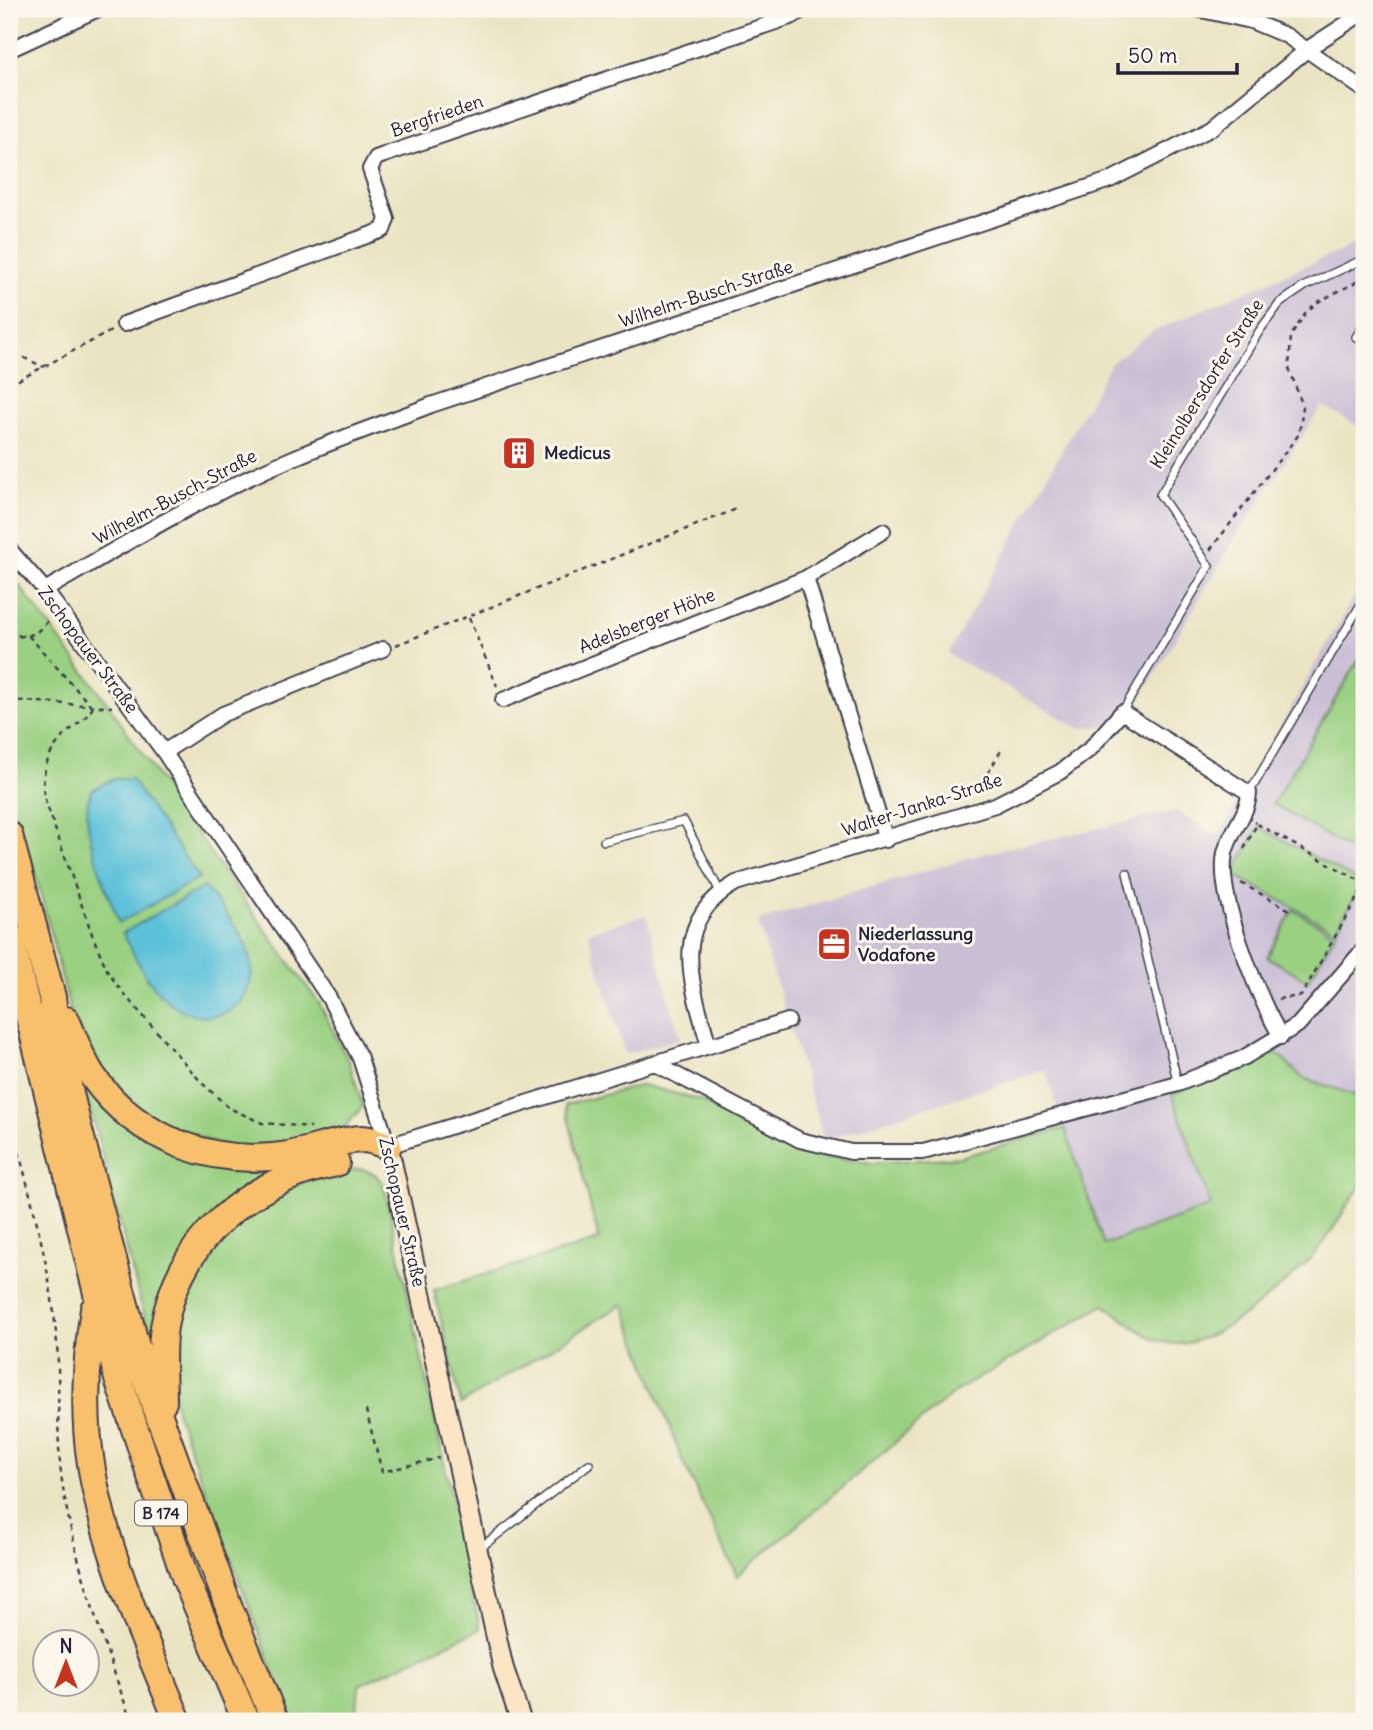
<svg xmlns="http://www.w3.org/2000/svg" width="1373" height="1730" viewBox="0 0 1373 1730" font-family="Delius,sans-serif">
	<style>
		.industrial { fill: #cbbfd5 }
		.green { fill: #9ad081; stroke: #5e795e; stroke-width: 2 }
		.water { fill: #5bc1d9; stroke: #3e728a; stroke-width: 2 }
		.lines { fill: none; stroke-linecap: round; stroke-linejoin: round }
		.lane-casing { stroke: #403f4f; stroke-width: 10 }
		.street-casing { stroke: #403f4f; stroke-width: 18 }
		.secondary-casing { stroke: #403f4f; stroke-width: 23 }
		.highway-casing { stroke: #403f4f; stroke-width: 30 }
		.path { stroke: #403f4f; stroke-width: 2.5; stroke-dasharray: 5 5; stroke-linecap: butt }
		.lane { stroke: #fff; stroke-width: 7 }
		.street { stroke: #fff; stroke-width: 14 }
		.secondary { stroke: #fce5c4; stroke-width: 19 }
		.highway { stroke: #f8bf6c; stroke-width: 26 }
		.labels { text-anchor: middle; stroke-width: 6; stroke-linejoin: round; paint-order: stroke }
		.shield { fill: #fbf7ec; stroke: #636270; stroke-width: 2 }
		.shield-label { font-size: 16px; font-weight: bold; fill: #22223b }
		.street-label { font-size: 18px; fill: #22223b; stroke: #fbf7ec }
		.poi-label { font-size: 18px; font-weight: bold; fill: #22223b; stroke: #fbf7ec; text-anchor: start }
	</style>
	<rect width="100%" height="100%" fill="#fbf7ec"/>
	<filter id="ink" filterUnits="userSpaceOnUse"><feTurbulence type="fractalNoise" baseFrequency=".0143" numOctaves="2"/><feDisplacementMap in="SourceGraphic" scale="14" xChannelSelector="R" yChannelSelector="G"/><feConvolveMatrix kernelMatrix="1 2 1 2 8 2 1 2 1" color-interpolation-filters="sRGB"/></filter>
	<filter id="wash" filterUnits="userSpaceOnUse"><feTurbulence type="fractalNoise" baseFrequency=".00686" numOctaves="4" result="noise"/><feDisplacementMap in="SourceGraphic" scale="28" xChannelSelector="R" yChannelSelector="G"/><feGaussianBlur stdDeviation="1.57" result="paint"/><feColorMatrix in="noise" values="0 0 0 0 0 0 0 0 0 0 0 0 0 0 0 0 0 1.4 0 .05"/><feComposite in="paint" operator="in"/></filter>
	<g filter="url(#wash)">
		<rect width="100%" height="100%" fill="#ebe4c3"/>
		<path class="industrial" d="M 1364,241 L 1364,429 L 1322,406 L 1232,543 L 1125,725 L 1079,728 L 948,654 L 1111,363 L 1153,331 Z
			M 1364,579 L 1364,1098 L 1303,1078 L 1276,1053 L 1172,1095 L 1211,1206 L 1103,1245 L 1045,1070 L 824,1140 L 758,921 L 982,854 L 1176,811 L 1218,836 Z
			M 646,915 L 680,1039 L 625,1054 L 588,932 Z"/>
		<path class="green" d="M 9,572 L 103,697 L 225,874 L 319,1003 L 350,1065 L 363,1106 L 340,1133 L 303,1143 L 230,1148 L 157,1122 L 111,1084 L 71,1014 L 35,871 L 9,803 Z
			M 1364,651 L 1364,858 L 1273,804 Z
			M 1259,827 L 1362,883 L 1336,931 L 1233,874 Z
			M 1293,910 L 1335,934 L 1308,981 L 1267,957 Z
			M 1276,1053 L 1303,1078 L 1364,1098 L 1364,1183 C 1346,1202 1338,1225 1322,1245 C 1298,1277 1219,1343 1179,1344 C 1150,1345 1126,1319 1104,1305 L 955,1392 L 737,1576 L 682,1460 L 623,1304 L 461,1404 L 434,1290 L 599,1240 L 565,1105 L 643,1085 L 703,1101 L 736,1124 L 776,1143 L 823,1156 L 872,1163 L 960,1157 L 1065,1128 L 1104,1245 L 1211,1206 L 1172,1094 Z
			M 82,1077 L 112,1113 L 286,1163 L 242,1190 L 153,1350 Z
			M 362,1169 L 375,1174 L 384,1185 L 480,1629 L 359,1685 L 356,1721 L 292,1721 L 177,1414 C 151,1290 236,1180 362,1169 Z"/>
		<path class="water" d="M 113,779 L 131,779 L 199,878 L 119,923 C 108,890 75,821 92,790 Z
			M 204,887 C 219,906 239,926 247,948 C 266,998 221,1035 176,1007 C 150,991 136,959 123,933 Z"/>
	</g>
	<g filter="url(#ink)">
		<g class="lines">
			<g class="lane-casing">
				<path id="lane" d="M 1356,337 L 1364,325
					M 1122,712 L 1209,566 L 1160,495 L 1260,330 L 1280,303 L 1305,286 L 1364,259
					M 1249,793 L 1364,599
					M 604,841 L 684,821 L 720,892
					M 1127,873 L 1178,1084
					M 480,1548 L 589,1464"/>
			</g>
			<g class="street-casing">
				<path id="street" d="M 1197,9 L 1251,21 L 1287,36 L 1364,90
					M 9,50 L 98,9
					M 124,324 L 383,230 L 387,219 L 370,169 L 376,158 L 384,155 L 793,16 L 804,9
					M 9,549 L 45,590 L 164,752 L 329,998 L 360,1058 L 388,1146 L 709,1046 C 692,985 667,922 736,883 L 995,805 L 1060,772 L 1090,749 L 1122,712 L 1249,793 C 1248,815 1230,831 1225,853 C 1216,897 1259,998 1281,1037
					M 806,578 L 886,840
					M 45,590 C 125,544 205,495 291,459 C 337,439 385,423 431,405 L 1110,180 L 1212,128 L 1309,48 L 1364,12
					M 503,700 L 806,578 L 883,531
					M 164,752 L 223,714 L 383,649
					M 709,1046 L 788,1021
					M 654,1063 L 800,1140 L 851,1152 L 923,1152 L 1178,1084 L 1243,1058 L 1298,1025 L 1364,949"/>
			</g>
			<g class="secondary-casing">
				<path id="secondary" d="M 388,1146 L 503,1667 L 521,1721"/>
			</g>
			<g class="highway-casing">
				<path id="highway" d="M 9,835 L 52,997 L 57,1039 L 77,1123 L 142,1369 L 230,1610 L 275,1721
					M 9,935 L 118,1379 L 186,1580 L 246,1721
					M 66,1020 C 75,1040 81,1060 94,1078 C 138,1140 215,1167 288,1155 C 312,1151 337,1140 362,1139 C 370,1139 380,1143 388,1146
					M 94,1309 C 86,1359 83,1414 91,1464 C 104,1550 145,1641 178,1721
					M 163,1402 C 163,1377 160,1352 164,1327 C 179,1237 250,1181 336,1163"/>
			</g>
			<path class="path" d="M 9,346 L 11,352 L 44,367
				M 9,385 L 111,331
				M 1210,550 L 1299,434 L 1303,407 L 1289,368 L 1291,336 L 1306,312 L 1318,302 L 1364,278
				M 469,618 L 497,686
				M 9,630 L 20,636
				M 28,635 L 35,634 L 50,619
				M 9,638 L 28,635 L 92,707
				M 396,645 L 739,508
				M 9,700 L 112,707
				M 93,707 C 87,718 78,723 69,731 C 47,750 39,775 46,803 L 93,937 L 108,972 L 122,992 L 202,1083 L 229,1108 L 262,1123 L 311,1127
				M 988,773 L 1002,749
				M 1257,824 L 1364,883
				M 1244,849 L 1257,824 L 1254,822
				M 1241,883 L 1290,910
				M 1278,999 L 1301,996 L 1364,886
				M 9,1113 C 27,1185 49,1258 56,1332 C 61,1381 55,1431 62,1481 C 73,1560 105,1645 131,1721
				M 366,1410 L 382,1472 L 439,1458"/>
			<use href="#lane" class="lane"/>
			<use href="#street" class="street"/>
			<use href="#secondary" class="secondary"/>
			<use href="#highway" class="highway"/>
		</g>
	</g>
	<defs>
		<g id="building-square" transform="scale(1.75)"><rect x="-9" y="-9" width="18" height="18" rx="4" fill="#c8321e" stroke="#fbf7ec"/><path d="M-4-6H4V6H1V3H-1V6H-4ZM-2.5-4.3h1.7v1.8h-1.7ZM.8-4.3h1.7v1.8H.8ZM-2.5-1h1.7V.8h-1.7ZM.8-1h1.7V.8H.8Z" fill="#fff"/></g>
		<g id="office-square" transform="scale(1.75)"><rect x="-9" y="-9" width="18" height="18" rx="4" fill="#c8321e" stroke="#fbf7ec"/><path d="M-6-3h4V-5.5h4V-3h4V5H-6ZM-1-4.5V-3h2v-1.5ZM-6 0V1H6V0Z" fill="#fff"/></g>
	</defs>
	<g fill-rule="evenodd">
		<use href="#building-square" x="519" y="453"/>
		<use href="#office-square" x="834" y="944"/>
	</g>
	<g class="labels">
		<rect class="shield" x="135" y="1500.5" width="52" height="25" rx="5"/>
		<g class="shield-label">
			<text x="161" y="1519">B 174</text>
		</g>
		<g class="street-label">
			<text transform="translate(437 116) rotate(-19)" y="6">Bergfrieden</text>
			<text transform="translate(706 294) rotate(-18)" y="6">Wilhelm-Busch-Straße</text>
			<text transform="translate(1207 384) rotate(-58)" y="6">Kleinolbersdorfer Straße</text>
			<text transform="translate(175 497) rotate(-28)" y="6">Wilhelm-Busch-Straße</text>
			<text transform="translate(647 621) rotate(-22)" y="6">Adelsberger Höhe</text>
			<text transform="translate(88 650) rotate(53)" y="6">Zschopauer Straße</text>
			<text transform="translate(922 805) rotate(-18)" y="6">Walter-Janka-Straße</text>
			<text transform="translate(402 1212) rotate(77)" y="6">Zschopauer Straße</text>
		</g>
		<g class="poi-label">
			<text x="544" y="459">Medicus</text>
			<text x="858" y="940">Niederlassung<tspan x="858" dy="21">Vodafone</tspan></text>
		</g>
	</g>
	<rect width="1373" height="1730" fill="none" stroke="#fbf7ec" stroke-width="35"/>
	<g transform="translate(66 1663)"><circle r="33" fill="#fbf7ec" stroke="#a4a2a5" stroke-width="2"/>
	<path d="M0-5L12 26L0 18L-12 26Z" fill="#c8321e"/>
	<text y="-10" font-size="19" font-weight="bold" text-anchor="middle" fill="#22223b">N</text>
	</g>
	<path d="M1118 63v10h119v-10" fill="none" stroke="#22223b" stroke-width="3.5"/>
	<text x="1128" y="63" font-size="21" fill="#22223b" stroke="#fbf7ec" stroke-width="5" paint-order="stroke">50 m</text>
</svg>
